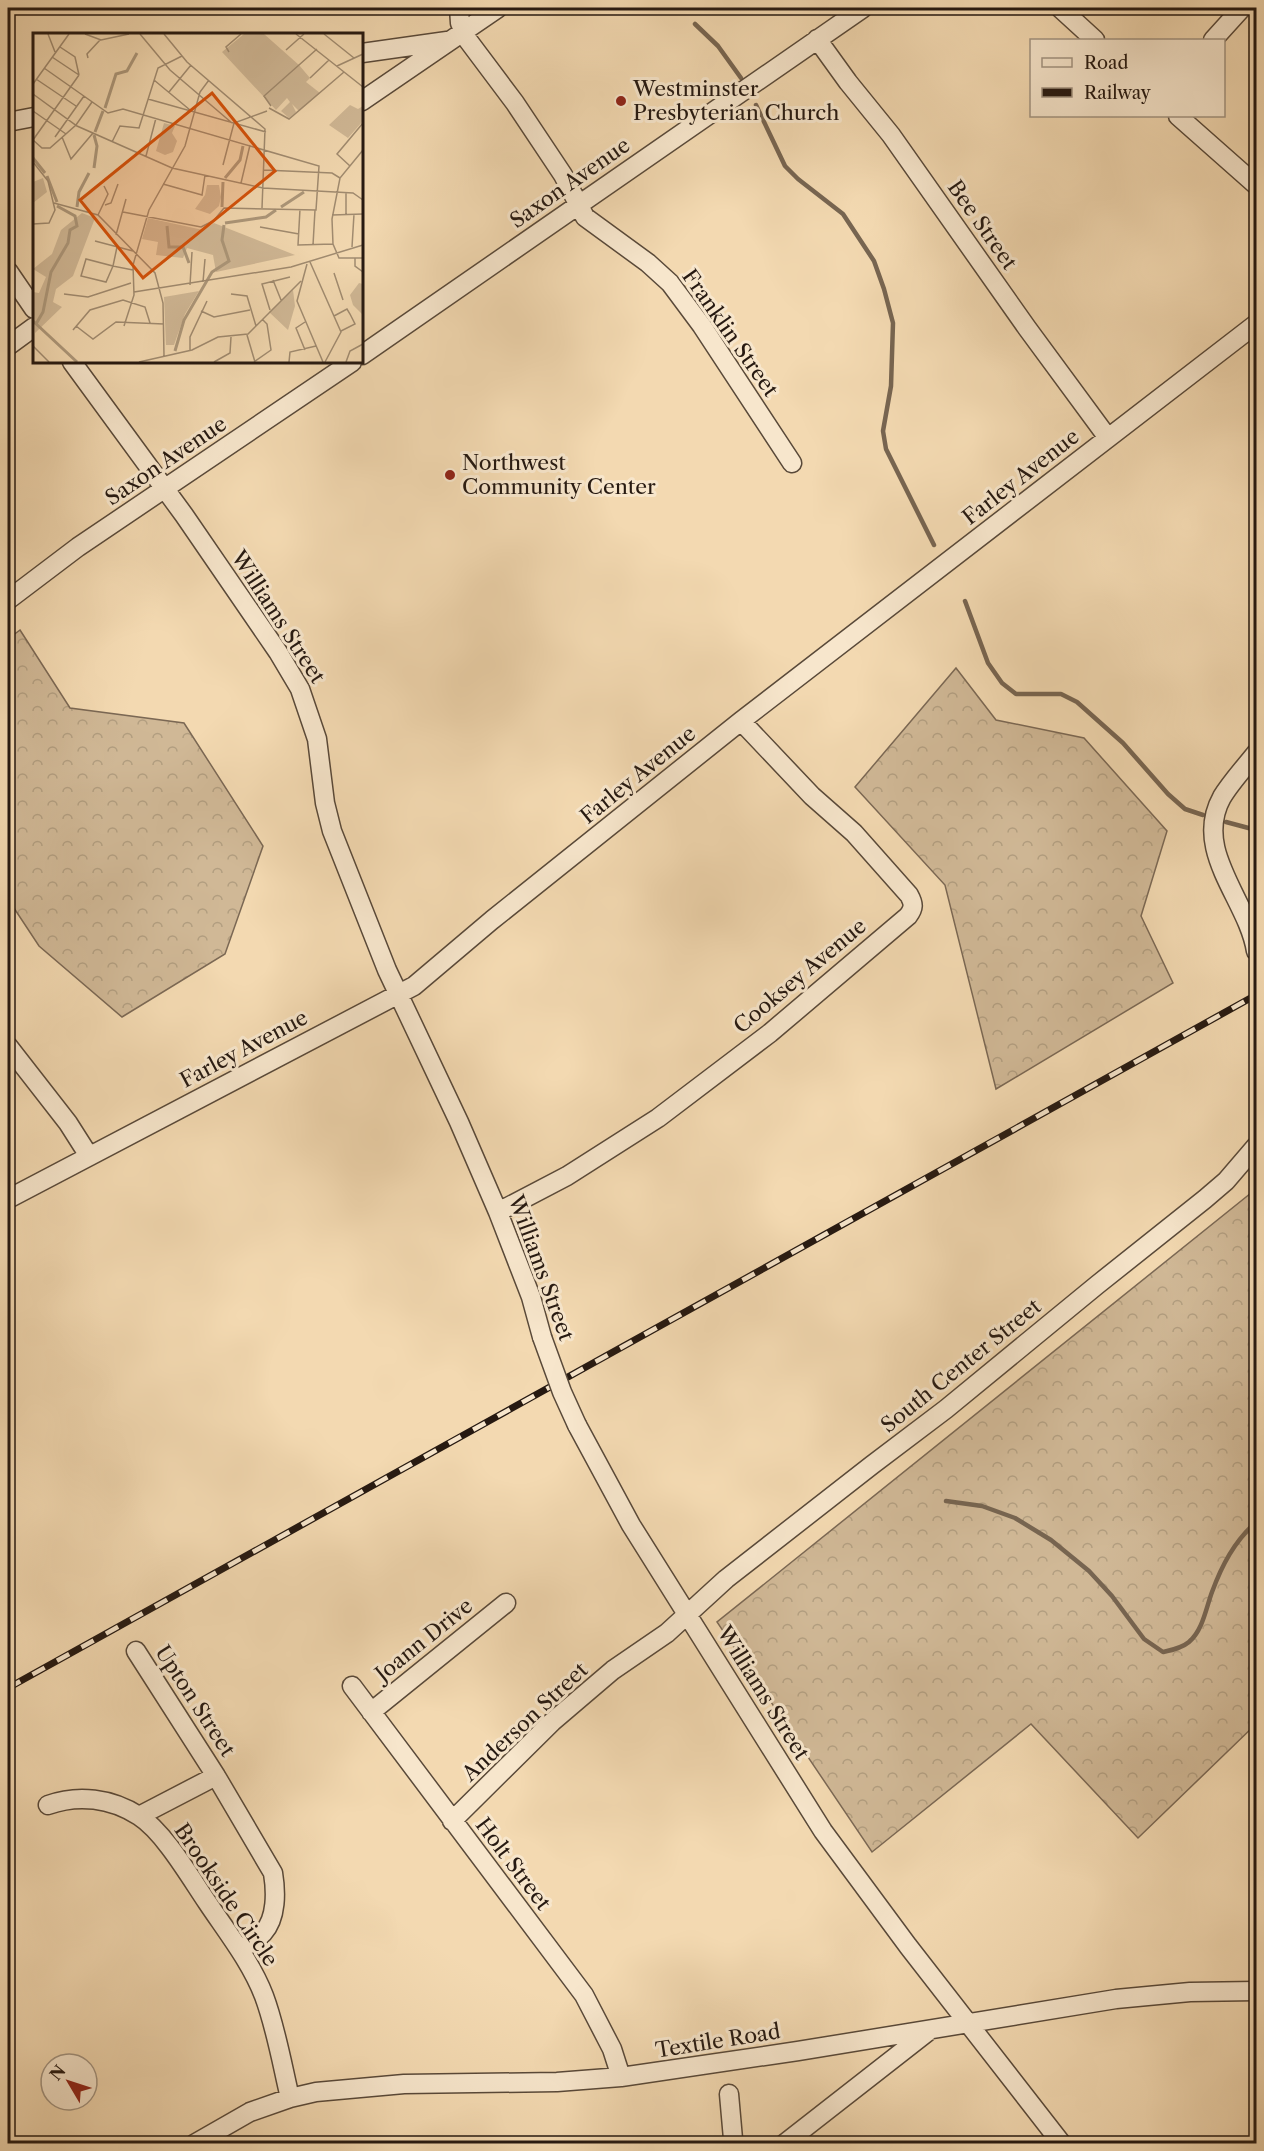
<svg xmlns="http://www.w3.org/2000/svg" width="1264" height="2151" viewBox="0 0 1264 2151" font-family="'Libre Caslon Text',serif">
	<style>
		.forest { fill: url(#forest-crowns); stroke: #7b6854; stroke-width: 1.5 }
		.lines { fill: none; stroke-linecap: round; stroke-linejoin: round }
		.stream { stroke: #776551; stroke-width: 4.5 }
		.minor-casing { stroke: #594939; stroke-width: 21 }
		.minor { stroke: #f7e6cc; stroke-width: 18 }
		.rail-casing { stroke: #261911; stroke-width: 7 }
		.rail { stroke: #f7e6cc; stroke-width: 4.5; stroke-dasharray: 14; stroke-linecap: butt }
		.minor-bridge-casing { stroke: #594939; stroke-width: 21; stroke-linecap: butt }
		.minor-bridge { stroke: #f7e6cc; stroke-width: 18 }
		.poi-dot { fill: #8f2418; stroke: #f7e6cc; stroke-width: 2 }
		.labels { text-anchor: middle; stroke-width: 6; stroke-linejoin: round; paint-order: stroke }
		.poi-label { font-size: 21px; fill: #261911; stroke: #f7e6cc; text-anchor: start }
		.street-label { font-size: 21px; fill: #261911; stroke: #f7e6cc }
		.inset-river { fill: none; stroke: #ad987b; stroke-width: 3 }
		.inset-road { fill: none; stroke: #a18c71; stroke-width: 1.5 }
		.view { fill: #d5530c; fill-opacity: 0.15; stroke: #d5530c; stroke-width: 3 }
		.inset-edge { fill: none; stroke: #261911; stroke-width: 3 }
	</style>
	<defs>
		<pattern id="forest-crowns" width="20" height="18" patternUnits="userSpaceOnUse" patternTransform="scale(1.5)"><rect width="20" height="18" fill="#d0b896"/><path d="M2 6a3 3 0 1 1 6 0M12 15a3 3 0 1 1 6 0" fill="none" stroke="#b29e80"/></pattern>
	</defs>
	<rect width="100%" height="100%" fill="#f3d9b1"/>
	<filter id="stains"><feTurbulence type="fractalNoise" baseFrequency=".00333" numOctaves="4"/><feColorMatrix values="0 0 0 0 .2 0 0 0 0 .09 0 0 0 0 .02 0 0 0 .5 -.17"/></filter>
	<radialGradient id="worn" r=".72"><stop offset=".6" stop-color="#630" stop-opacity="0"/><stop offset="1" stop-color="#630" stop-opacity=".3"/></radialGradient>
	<path class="forest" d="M 20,630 L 70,708 L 184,723 L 263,846 L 225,954 L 122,1017 L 39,946 L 8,899 L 8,639 Z
		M 956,668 L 996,720 L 1084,738 L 1167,831 L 1141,916 L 1173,983 L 996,1089 L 945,885 L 855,787 Z
		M 1256,1189 L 1256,1724 L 1138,1838 L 1031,1724 L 872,1852 L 717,1622 Z"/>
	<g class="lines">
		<path class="stream" d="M 695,24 L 718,46 L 741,78
			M 756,105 L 785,166 L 798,179 L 843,214 L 874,261 L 884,289 L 893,323 L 891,386 L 883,431 L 886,449 L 934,545
			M 965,601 L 988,663 L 1002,683 L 1016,694 L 1061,694 L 1077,702 L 1123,743 L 1168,794 L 1185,809 L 1203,815
			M 1226,822 L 1256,830
			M 946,1501 L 982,1506 L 1015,1518 L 1051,1540 L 1089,1571 L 1112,1596 L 1144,1639 L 1163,1652 C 1172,1650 1182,1648 1189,1642 C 1203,1630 1206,1608 1212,1592 C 1222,1565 1234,1542 1256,1522"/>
		<g class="minor-casing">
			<path id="minor" d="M 459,8 L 460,23 L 467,39 L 515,103 L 563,175 L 585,217 L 648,263 L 670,283 L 702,326 L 792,463
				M 1060,8 L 1095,40
				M 817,39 L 848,82 L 891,135 L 1027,328 L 1108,438
				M 1213,40 L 1242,8
				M 362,53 L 447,41
				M 362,101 L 498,8
				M 1178,116 L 1256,185
				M 8,122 L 34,117
				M 8,271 L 34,309
				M 8,346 L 34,327
				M 362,355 L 863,8
				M 72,362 L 184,515 L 278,652 L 300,689 L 317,739 L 325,803 L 332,831 L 387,970 L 459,1122 L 498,1212 L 531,1297 L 542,1337
				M 8,600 L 78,547 L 352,362
				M 1256,753 C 1245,767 1231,782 1222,797 C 1192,851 1248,900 1256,951
				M 8,1046 L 68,1123 L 89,1156
				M 8,1199 L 414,986 L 492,920 L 741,721 L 1256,324
				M 498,1212 L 567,1176 L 658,1118 L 770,1033 L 908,916 C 914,908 914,904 909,895 L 854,833 L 812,796 L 741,721
				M 577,1425 L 631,1525 L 823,1831 L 908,1946 L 1062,2144
				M 136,1651 L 216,1776 L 273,1873 C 276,1891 277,1918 263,1933 C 257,1940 247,1945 240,1950
				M 352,1686 L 584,1995 L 612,2049 L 621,2077
				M 371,1712 L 506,1603
				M 48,1805 C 78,1794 111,1798 139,1816 C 164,1832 190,1877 207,1902 C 227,1932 251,1962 264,1996 C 276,2028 282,2064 290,2098
				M 139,1816 L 216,1776
				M 452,1821 L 552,1722 L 613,1670 L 667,1633 L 726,1579 L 872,1465 L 946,1409 L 1097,1285 L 1205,1199 L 1226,1181 L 1256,1146
				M 729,2094 L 733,2139 L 735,2144
				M 194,2144 L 250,2112 L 290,2098 L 316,2092 L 404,2084 L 557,2082 L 621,2077 L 798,2051 L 1116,1999 L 1190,1992 L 1256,1991
				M 784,2144 L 930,2030"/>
		</g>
		<use href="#minor" class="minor"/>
		<g class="rail-casing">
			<path id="rail" d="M 8,1688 L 1256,995"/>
		</g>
		<use href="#rail" class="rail"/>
		<g class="minor-bridge-casing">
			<path id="minor-bridge" d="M 542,1337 L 562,1392 L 577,1425"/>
		</g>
		<use href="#minor-bridge" class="minor-bridge"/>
	</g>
	<g class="poi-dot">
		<circle cx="621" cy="101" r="6"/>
		<circle cx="450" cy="475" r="6"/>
	</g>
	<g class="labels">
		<g class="poi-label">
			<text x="633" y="96">Westminster<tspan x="633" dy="24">Presbyterian Church</tspan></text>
			<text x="462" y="470">Northwest<tspan x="462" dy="24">Community Center</tspan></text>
		</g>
		<g class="street-label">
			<text transform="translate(570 183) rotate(-35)" y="7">Saxon Avenue</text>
			<text transform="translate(982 225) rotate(55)" y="7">Bee Street</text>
			<text transform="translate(730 333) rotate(55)" y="7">Franklin Street</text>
			<text transform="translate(166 461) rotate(-34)" y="7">Saxon Avenue</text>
			<text transform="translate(1021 477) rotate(-38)" y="7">Farley Avenue</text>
			<text transform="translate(278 617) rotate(57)" y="7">Williams Street</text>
			<text transform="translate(638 775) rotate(-39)" y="7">Farley Avenue</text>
			<text transform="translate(800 976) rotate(-40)" y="7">Cooksey Avenue</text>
			<text transform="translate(244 1049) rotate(-28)" y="7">Farley Avenue</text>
			<text transform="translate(541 1268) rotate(70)" y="7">Williams Street</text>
			<text transform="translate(961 1366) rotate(-39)" y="7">South Center Street</text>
			<text transform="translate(424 1640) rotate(-39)" y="7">Joann Drive</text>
			<text transform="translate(763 1693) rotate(58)" y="7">Williams Street</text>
			<text transform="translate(195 1701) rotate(57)" y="7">Upton Street</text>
			<text transform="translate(525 1722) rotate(-43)" y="7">Anderson Street</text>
			<text transform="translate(513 1864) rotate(53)" y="7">Holt Street</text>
			<text transform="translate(226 1895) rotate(56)" y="7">Brookside Circle</text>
			<text transform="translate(718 2041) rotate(-9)" y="7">Textile Road</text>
		</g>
	</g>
	<g transform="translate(33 33)">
		<rect width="330" height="330" fill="#f3d9b1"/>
		<path d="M 211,1 L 231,1 L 266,32 L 277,45 L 273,49 L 287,60 L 266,78 L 259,71 L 263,79 L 256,85 L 248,78 L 257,69 L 254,65 L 243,77 L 189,19 ZM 317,72 L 325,76 L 330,73 L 330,88 L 315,105 L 296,92 Z" fill="#d0b896"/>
		<path d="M 131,90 L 142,93 L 139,100 L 144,108 L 140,119 L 132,122 L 123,118 ZM 174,152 L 186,152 L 188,164 L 186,173 L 177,181 L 162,176 L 172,162 ZM 49,180 L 62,185 L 40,243 L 23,256 L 20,269 L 29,274 L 2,300 L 0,259 L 6,260 L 13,244 L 0,236 L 19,221 L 28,197 ZM 115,185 L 170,197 L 181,190 L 262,222 L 183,239 L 180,222 L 154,215 L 150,225 L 123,222 L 125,209 L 109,206 ZM 326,250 L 330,251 L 330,282 L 320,272 L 317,262 ZM 260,257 L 262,273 L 255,297 L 236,279 ZM 166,258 L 152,281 L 141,312 L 133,312 L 131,264 Z" fill="#d0b896"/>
		<path d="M 10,145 L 14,159 L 0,170 L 0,149 Z" fill="#d0b896"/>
		<path class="inset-river" d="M 72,75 L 83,41 L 94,38 L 104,20M 62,99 L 70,78M 0,125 L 12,140M 61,135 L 64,113 L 61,102M 14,143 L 24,169M 192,145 L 207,127 L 210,113M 44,174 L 46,159 L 56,140M 189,174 L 190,149M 248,174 L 271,159M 192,190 L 233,184 L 243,177M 134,193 L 136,214 L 150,214 L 156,230M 0,288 L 44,329M 3,291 L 10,279 L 18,239 L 35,210 L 37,197 L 44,193 L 42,183 L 24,173M 142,318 L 151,287 L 179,239 L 196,228 L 189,207 L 191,192"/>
		<path class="inset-road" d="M 15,1 L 22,19M 52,1 L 68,7 L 96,1M 107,1 L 137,37 L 199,90M 131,1 L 154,29 L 232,96 L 229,175M 263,1 L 330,54M 291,1 L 321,25M 27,14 L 42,24 L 46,42M 253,17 L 271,1M 196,19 L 193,14 L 208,1M 19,24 L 46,42M 55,25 L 54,21 L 67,7M 304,33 L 330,21M 11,35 L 75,80 L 90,76 L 286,133 L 283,177 L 191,175 L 182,186M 46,42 L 0,107 L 9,115 L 17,115 L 43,92 L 59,69M 277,45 L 296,27M 3,46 L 43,73M 121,47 L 157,77M 0,51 L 36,1M 136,59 L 158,32M 0,61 L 44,93 L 139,135 L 230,155 L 320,160 L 330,167M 115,66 L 233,99M 238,73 L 231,63 L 284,16M 236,75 L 256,86 L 311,39M 0,78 L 33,101M 22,104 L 51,63M 29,104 L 38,126 L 60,100M 79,109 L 87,93 L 106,95 L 125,35 L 149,23M 330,117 L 307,145 L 299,186 L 300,211 L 306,225 L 330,225M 113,123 L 123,85M 0,129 L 15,148 L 22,177 L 16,190 L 0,191M 190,132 L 201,90 L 234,78M 317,133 L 304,121 L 330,90M 231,137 L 299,140 L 307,145M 208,150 L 217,112M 130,151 L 169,162 L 172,142M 21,170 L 65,182 L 122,240 L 130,270 L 131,323M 72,172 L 78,170 L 85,151M 267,176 L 265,212 L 300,211M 90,179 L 168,194 L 180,188M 65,182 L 75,161 L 71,153M 299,182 L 330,181M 313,182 L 313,160M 227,194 L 266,201M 83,202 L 93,166M 62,208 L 100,218M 280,212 L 282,177M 84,214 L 80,233 L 53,226 L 48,243 L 73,249 L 80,233 L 100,237M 319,214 L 321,181M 322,225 L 322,233 L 330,239M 277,229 L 308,299 L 292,329M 274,231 L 264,268 L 290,329M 301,240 L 310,267M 240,247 L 248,267M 170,249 L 172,226M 157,252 L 159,219M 101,259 L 258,234 L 330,212M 31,261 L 55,264 L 98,250M 198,261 L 214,263 L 223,293M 237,277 L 229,251 L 257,244M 168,278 L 181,284 L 217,277M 301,283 L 314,276 L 317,281 L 322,291 L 308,298M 43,293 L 60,306 L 83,289 L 131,291M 91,293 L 101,262 L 100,232 L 116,177 L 152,113 L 167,59 L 176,47M 40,297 L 57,277 L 90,267 L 112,274 L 117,290M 214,302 L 222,329M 0,313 L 16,329M 272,317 L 263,295 L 272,289M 157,318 L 157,304 L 174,268M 106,329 L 159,317 L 185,304 L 215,301 L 268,248M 181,329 L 197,320 L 198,304M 221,329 L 238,317 L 234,291 L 229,286M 256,329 L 257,319 L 283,313M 313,329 L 317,318 L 330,311"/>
		<path class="view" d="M 179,60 L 242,138 L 110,245 L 47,167 Z"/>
		<rect width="330" height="330" class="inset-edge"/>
	</g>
	<rect width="1264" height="2151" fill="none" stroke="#f3d9b1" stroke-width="30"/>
	<rect x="9" y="9" width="1246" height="2133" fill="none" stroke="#261911" stroke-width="3"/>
	<rect x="15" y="15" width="1234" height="2121" fill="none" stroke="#261911" stroke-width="1.5"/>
	<rect x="1030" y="39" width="195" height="78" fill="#f7e6cc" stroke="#a39481" stroke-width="1.5"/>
	<rect x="1042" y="58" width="30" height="9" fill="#f7e6cc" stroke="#a39481" stroke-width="1.5"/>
	<text x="1084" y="69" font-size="18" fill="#261911">Road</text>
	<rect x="1042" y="88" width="30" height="9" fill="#261911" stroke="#a39481" stroke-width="1.5"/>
	<text x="1084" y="99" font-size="18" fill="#261911">Railway</text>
	<g transform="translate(69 2082) rotate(309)"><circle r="28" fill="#f7e6cc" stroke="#a39481" stroke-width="1.5"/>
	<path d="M0-4.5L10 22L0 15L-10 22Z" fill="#8f2418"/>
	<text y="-9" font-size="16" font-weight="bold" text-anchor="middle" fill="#261911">N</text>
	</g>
	<rect width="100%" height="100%" filter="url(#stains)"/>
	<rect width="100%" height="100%" fill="url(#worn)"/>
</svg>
